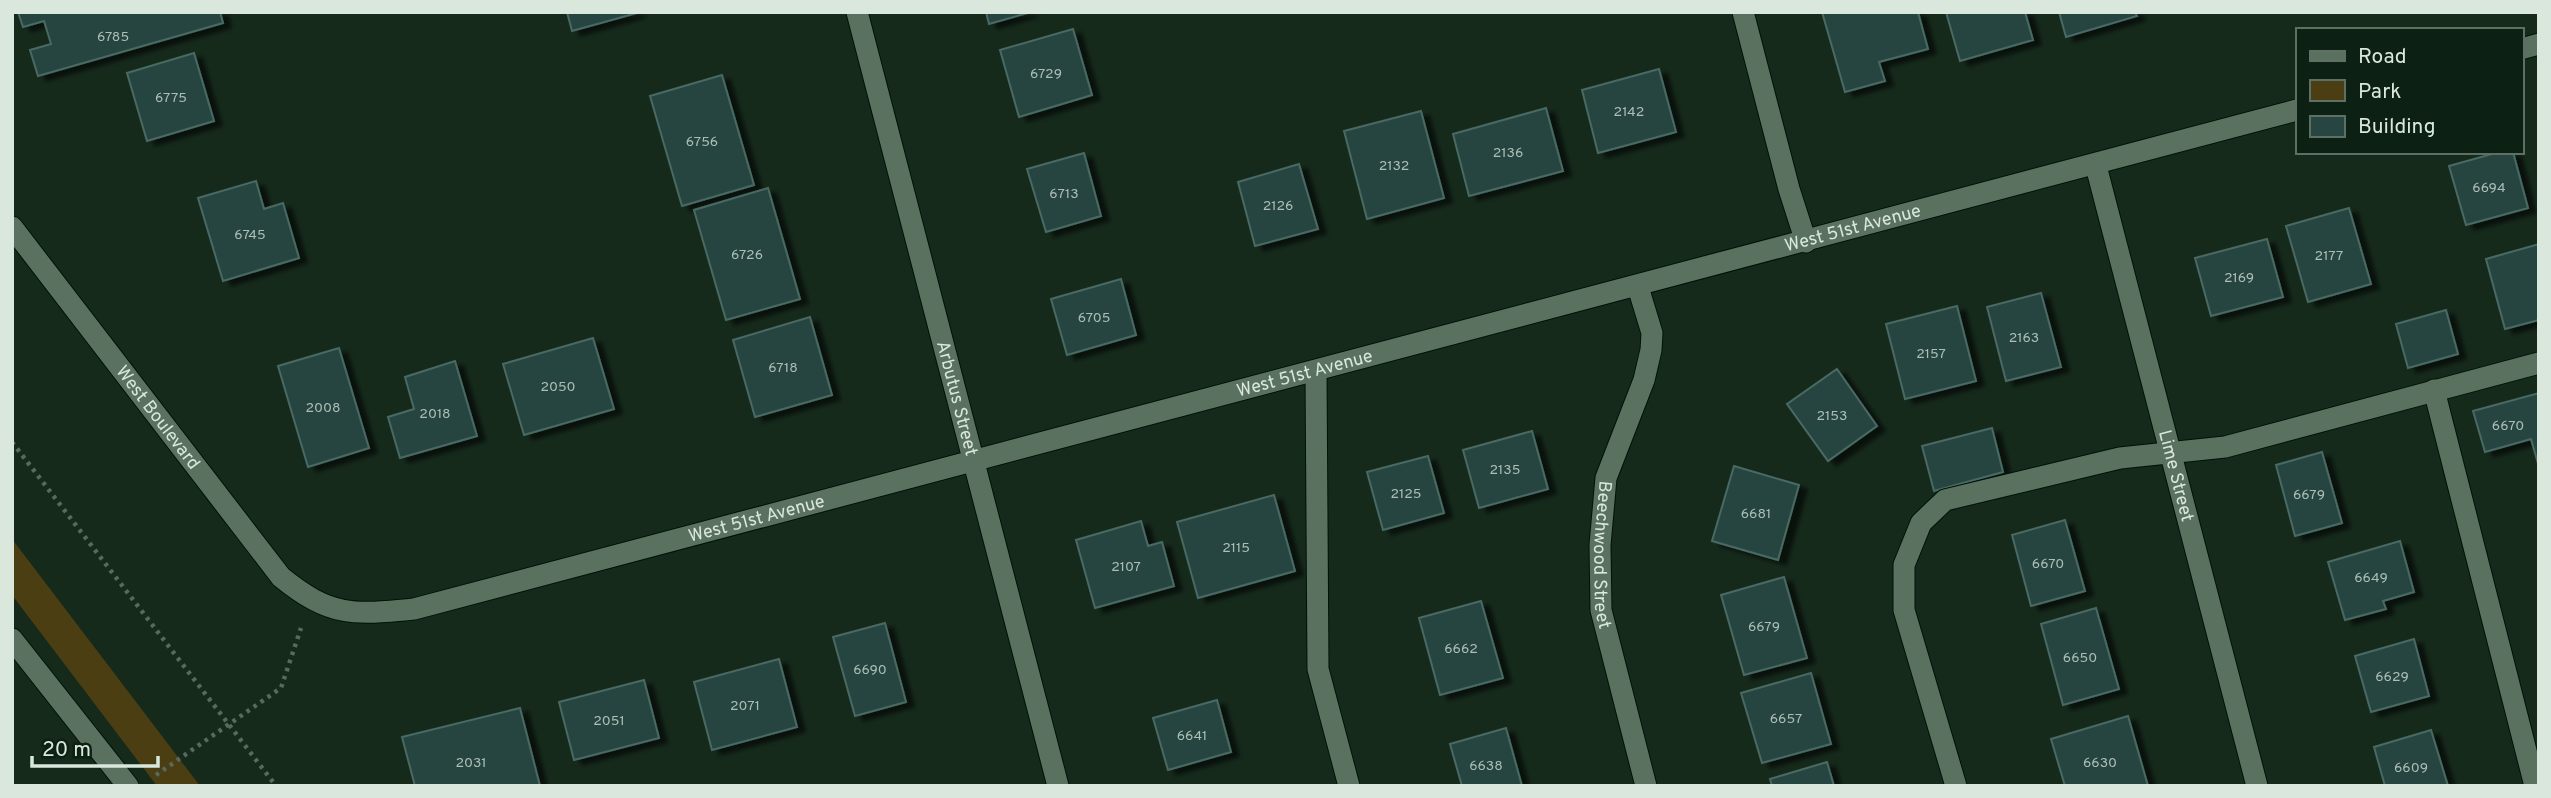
<svg xmlns="http://www.w3.org/2000/svg" width="2551" height="798" viewBox="0 0 2551 798" font-family="Overpass,sans-serif">
	<style>
		.green { fill: #4b3e12 }
		.building { fill: #274541; stroke: #496964; stroke-width: 2; filter: url(#shadow) }
		.lines { fill: none; stroke-linecap: round; stroke-linejoin: round }
		.minor-casing { stroke: #011206; stroke-width: 23 }
		.path { stroke: #58695d; stroke-width: 4.5; stroke-dasharray: 3.5 5; stroke-linecap: butt }
		.minor { stroke: #5a7160; stroke-width: 21 }
		.labels { text-anchor: middle; stroke-width: 6; stroke-linejoin: round; paint-order: stroke }
		.number-label { font-size: 14px; fill: #adbeb6 }
		.street-label { font-size: 18px; fill: #dae7dd; stroke: #0c2013 }
	</style>
	<defs>
		<filter id="shadow"><feDropShadow dx="8" dy="4.5" stdDeviation="2" flood-color="#0009"/></filter>
	</defs>
	<rect width="100%" height="100%" fill="#162a1c"/>
	<path class="green" d="M 12,539 L 200,786 L 157,786 L 12,595 Z"/>
	<path class="building" d="M 18,12 L 220,12 L 223,23 L 38,76 L 30,50 L 51,44 L 44,21 L 23,27 Z
		M 567,12 L 637,12 L 637,13 L 572,31 Z
		M 986,12 L 1031,12 L 989,24 Z
		M 1822,12 L 1918,12 L 1928,49 L 1879,62 L 1885,81 L 1845,92 Z
		M 1946,12 L 2025,12 L 2033,40 L 1960,61 Z
		M 2059,12 L 2135,12 L 2137,16 L 2066,37 Z
		M 1073,29 L 1092,95 L 1019,117 L 1000,50 Z
		M 194,53 L 214,121 L 147,141 L 127,73 Z
		M 1659,69 L 1676,132 L 1598,153 L 1582,90 Z
		M 722,75 L 754,185 L 682,206 L 650,96 Z
		M 1546,108 L 1563,171 L 1469,196 L 1453,134 Z
		M 1421,111 L 1444,198 L 1367,219 L 1344,131 Z
		M 2499,152 L 2513,152 L 2528,208 L 2466,225 L 2449,166 Z
		M 1084,153 L 1101,216 L 1046,232 L 1027,169 Z
		M 1299,164 L 1318,229 L 1255,246 L 1238,182 Z
		M 256,181 L 264,209 L 283,203 L 299,258 L 223,281 L 198,198 Z
		M 768,188 L 800,299 L 726,320 L 694,210 Z
		M 2349,208 L 2371,284 L 2308,302 L 2286,226 Z
		M 2267,239 L 2283,297 L 2211,316 L 2195,258 Z
		M 2539,244 L 2539,320 L 2505,329 L 2486,259 Z
		M 1121,279 L 1136,335 L 1067,355 L 1051,299 Z
		M 2041,293 L 2061,367 L 2006,381 L 1987,307 Z
		M 1957,306 L 1976,381 L 1905,399 L 1886,324 Z
		M 2446,310 L 2458,354 L 2408,368 L 2396,324 Z
		M 810,317 L 832,395 L 755,417 L 733,340 Z
		M 593,338 L 614,409 L 524,435 L 503,364 Z
		M 339,348 L 369,448 L 308,467 L 278,366 Z
		M 455,361 L 477,436 L 400,458 L 388,417 L 414,409 L 405,377 Z
		M 1837,369 L 1877,426 L 1828,461 L 1787,404 Z
		M 2539,393 L 2539,467 L 2531,439 L 2485,452 L 2473,411 Z
		M 1992,428 L 2003,472 L 1934,491 L 1922,446 Z
		M 1532,431 L 1548,489 L 1479,508 L 1463,450 Z
		M 2322,452 L 2342,523 L 2295,536 L 2276,465 Z
		M 1428,456 L 1444,513 L 1383,530 L 1367,472 Z
		M 1734,466 L 1799,485 L 1778,560 L 1712,541 Z
		M 1274,495 L 1295,571 L 1198,598 L 1177,522 Z
		M 2065,520 L 2085,591 L 2031,606 L 2012,535 Z
		M 1141,521 L 1148,546 L 1162,542 L 1174,586 L 1095,608 L 1076,540 Z
		M 2400,541 L 2414,592 L 2383,601 L 2386,609 L 2345,620 L 2328,562 Z
		M 1784,577 L 1807,658 L 1744,675 L 1721,595 Z
		M 1481,601 L 1503,678 L 1440,695 L 1419,618 Z
		M 2096,608 L 2119,689 L 2063,705 L 2041,624 Z
		M 885,623 L 906,702 L 855,716 L 833,637 Z
		M 2414,639 L 2429,696 L 2371,712 L 2355,656 Z
		M 779,659 L 797,727 L 712,750 L 694,682 Z
		M 1811,673 L 1831,744 L 1762,763 L 1741,693 Z
		M 644,680 L 659,738 L 574,760 L 559,702 Z
		M 1217,700 L 1231,752 L 1168,770 L 1153,718 Z
		M 520,708 L 540,786 L 415,786 L 402,737 Z
		M 2128,716 L 2148,786 L 2065,786 L 2051,739 Z
		M 1506,728 L 1522,786 L 1462,786 L 1450,744 Z
		M 2431,730 L 2448,786 L 2385,786 L 2374,747 Z
		M 1827,762 L 1834,786 L 1772,786 L 1770,779 Z"/>
	<g class="lines">
		<g class="minor-casing">
			<g id="minor">
				<path id="s1" d="M 857,12 L 1058,786"/>
				<path d="M 1743,12 L 1789,189 L 1806,242"/>
				<path d="M 2521,49 L 2539,44"/>
				<path id="s2" d="M 2096,166 L 2257,786"/>
				<path id="s3" d="M 12,227 L 281,577 C 330,617 353,615 414,609 L 2297,110"/>
				<path id="s4" d="M 1638,287 L 1652,333 L 1651,350 L 1644,380 L 1606,478 L 1600,545 L 1601,610 L 1646,786"/>
				<path d="M 1316,372 L 1318,669 L 1349,786"/>
				<path d="M 2434,390 L 2535,786"/>
				<path d="M 12,639 L 128,786"/>
				<path d="M 1956,786 L 1904,610 L 1904,565 L 1921,523 L 1945,500 L 2120,458 L 2225,447 L 2539,363"/>
			</g>
		</g>
		<path class="path" d="M 12,442 L 276,786
			M 156,775 L 281,688 L 301,628"/>
		<use href="#minor" class="minor"/>
	</g>
	<g class="labels">
		<g class="number-label">
			<text x="113" y="41">6785</text>
			<text x="1046" y="78">6729</text>
			<text x="171" y="102">6775</text>
			<text x="1629" y="116">2142</text>
			<text x="702" y="146">6756</text>
			<text x="1508" y="157">2136</text>
			<text x="1394" y="170">2132</text>
			<text x="2489" y="192">6694</text>
			<text x="1064" y="198">6713</text>
			<text x="1278" y="210">2126</text>
			<text x="250" y="239">6745</text>
			<text x="747" y="259">6726</text>
			<text x="2329" y="260">2177</text>
			<text x="2239" y="282">2169</text>
			<text x="1094" y="322">6705</text>
			<text x="2024" y="342">2163</text>
			<text x="1931" y="358">2157</text>
			<text x="783" y="372">6718</text>
			<text x="558" y="391">2050</text>
			<text x="323" y="412">2008</text>
			<text x="435" y="418">2018</text>
			<text x="1832" y="420">2153</text>
			<text x="2508" y="430">6670</text>
			<text x="1505" y="474">2135</text>
			<text x="1406" y="498">2125</text>
			<text x="2309" y="499">6679</text>
			<text x="1756" y="518">6681</text>
			<text x="1236" y="552">2115</text>
			<text x="2048" y="568">6670</text>
			<text x="1126" y="571">2107</text>
			<text x="2371" y="582">6649</text>
			<text x="1764" y="631">6679</text>
			<text x="1461" y="653">6662</text>
			<text x="2080" y="662">6650</text>
			<text x="870" y="674">6690</text>
			<text x="2392" y="681">6629</text>
			<text x="745" y="710">2071</text>
			<text x="1786" y="723">6657</text>
			<text x="609" y="725">2051</text>
			<text x="1192" y="740">6641</text>
			<text x="471" y="767">2031</text>
			<text x="2100" y="767">6630</text>
			<text x="1486" y="770">6638</text>
			<text x="2411" y="772">6609</text>
		</g>
		<g class="street-label">
			<text dy="6" stroke="none"><textPath href="#s3" startOffset="2072">West 51st Avenue</textPath></text>
			<text dy="6" stroke="none"><textPath href="#s3" startOffset="1505">West 51st Avenue</textPath></text>
			<text dy="6" stroke="none"><textPath href="#s1" startOffset="399">Arbutus Street</textPath></text>
			<text dy="6" stroke="none"><textPath href="#s3" startOffset="240">West Boulevard</textPath></text>
			<text dy="6" stroke="none"><textPath href="#s2" startOffset="320">Lime Street</textPath></text>
			<text dy="6" stroke="none"><textPath href="#s3" startOffset="938">West 51st Avenue</textPath></text>
			<text dy="6" stroke="none"><textPath href="#s4" startOffset="278">Beechwood Street</textPath></text>
		</g>
	</g>
	<rect width="2551" height="798" fill="none" stroke="#dae7dd" stroke-width="28"/>
	<rect x="2296" y="28" width="228" height="126" fill="#0c2013" stroke="#5e7064" stroke-width="2"/>
	<rect x="2310" y="51" width="35" height="10" fill="#5a7160" stroke="#5e7064" stroke-width="2"/>
	<text x="2358" y="63" font-size="21" fill="#dae7dd">Road</text>
	<rect x="2310" y="80" width="35" height="21" fill="#4b3e12" stroke="#5e7064" stroke-width="2"/>
	<text x="2358" y="98" font-size="21" fill="#dae7dd">Park</text>
	<rect x="2310" y="116" width="35" height="21" fill="#274541" stroke="#5e7064" stroke-width="2"/>
	<text x="2358" y="133" font-size="21" fill="#dae7dd">Building</text>
	<path d="M32 756v10h126v-10" fill="none" stroke="#dae7dd" stroke-width="3.5"/>
	<text x="42" y="756" font-size="21" fill="#dae7dd" stroke="#0c2013" stroke-width="5" paint-order="stroke">20 m</text>
</svg>
